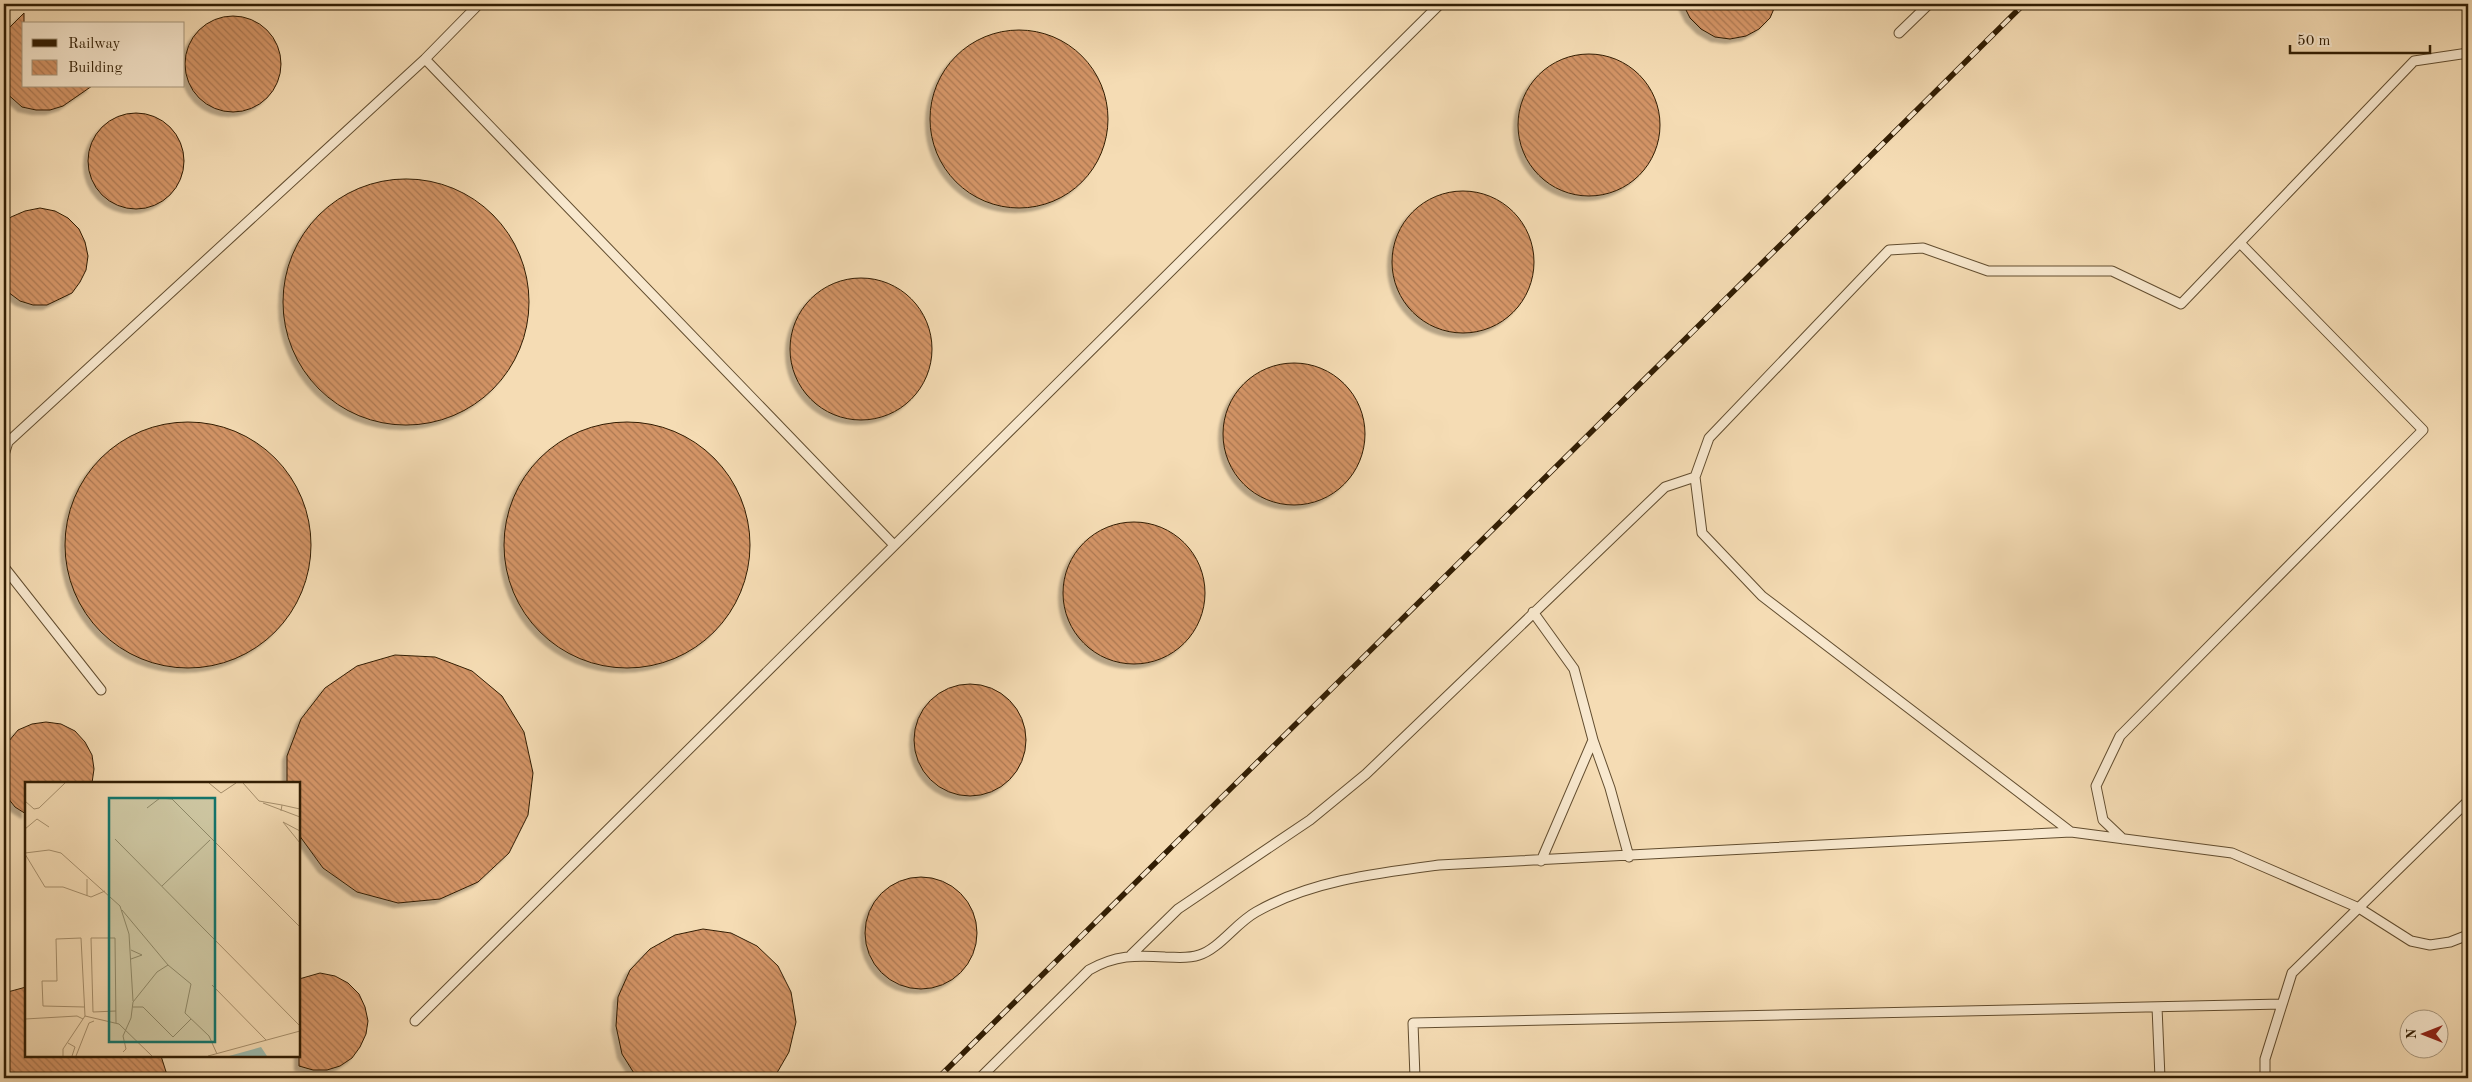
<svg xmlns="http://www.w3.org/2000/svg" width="2472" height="1082" viewBox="0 0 2472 1082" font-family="'Old Standard TT',serif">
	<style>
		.building { fill: url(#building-back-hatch); stroke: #311d03; filter: url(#shadow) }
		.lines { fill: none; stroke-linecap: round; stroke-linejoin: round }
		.lane-casing { stroke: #624d2f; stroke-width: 11 }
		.lane { stroke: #f8e8ce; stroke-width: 9 }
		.rail-casing { stroke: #311d03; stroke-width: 5.5 }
		.rail { stroke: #f8e8ce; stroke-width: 4; stroke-dasharray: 11; stroke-linecap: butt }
		.inset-road { fill: none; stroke: #a7906d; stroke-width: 1 }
		.view { fill: #0f766e; fill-opacity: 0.15; stroke: #0f766e; stroke-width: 2.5 }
		.inset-edge { fill: none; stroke: #311d03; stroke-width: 2.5 }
	</style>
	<defs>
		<pattern id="building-back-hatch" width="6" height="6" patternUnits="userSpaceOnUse" patternTransform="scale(1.25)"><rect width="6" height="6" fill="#d39466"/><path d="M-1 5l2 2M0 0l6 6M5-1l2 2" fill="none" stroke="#ac7852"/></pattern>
		<filter id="shadow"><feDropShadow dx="-4.5" dy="4.5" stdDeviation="1" flood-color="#0004"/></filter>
	</defs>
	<rect width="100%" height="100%" fill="#f5dcb4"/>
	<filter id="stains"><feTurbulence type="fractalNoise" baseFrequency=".004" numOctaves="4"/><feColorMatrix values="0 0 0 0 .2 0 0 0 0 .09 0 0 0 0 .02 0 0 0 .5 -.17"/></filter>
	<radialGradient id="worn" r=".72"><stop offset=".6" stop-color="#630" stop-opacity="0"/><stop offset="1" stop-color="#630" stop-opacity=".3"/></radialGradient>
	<path class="building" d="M 1683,4 L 1776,4 L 1770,18 L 1759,29 L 1746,36 L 1730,39 L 1715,37 L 1701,29 L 1690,18 Z
		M 24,13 L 24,86 L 92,86 L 63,106 L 50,110 L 36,110 L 22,107 L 4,91 L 4,33 Z
		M185 64a48 48 0 1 1 96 0a48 48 0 1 1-96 0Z
		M930 119a89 89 0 1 1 178 0a89 89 0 1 1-178 0Z
		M1518 125a71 71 0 1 1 142 0a71 71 0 1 1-142 0Z
		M88 161a48 48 0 1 1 96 0a48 48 0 1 1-96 0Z
		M283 302a123 123 0 1 1 246 0a123 123 0 1 1-246 0Z
		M1392 262a71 71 0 1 1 142 0a71 71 0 1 1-142 0Z
		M 40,208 L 55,211 L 68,218 L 79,229 L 85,242 L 88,256 L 86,270 L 80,282 L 72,293 L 47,305 L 33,305 L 20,301 L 4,289 L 4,225 L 11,217 L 25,211 Z
		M790 349a71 71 0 1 1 142 0a71 71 0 1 1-142 0Z
		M1223 434a71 71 0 1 1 142 0a71 71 0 1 1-142 0Z
		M504 545a123 123 0 1 1 246 0a123 123 0 1 1-246 0Z
		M65 545a123 123 0 1 1 246 0a123 123 0 1 1-246 0Z
		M1063 593a71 71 0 1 1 142 0a71 71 0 1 1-142 0Z
		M 395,655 L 435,657 L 472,671 L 502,696 L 524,732 L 533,773 L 528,815 L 509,853 L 478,882 L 440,899 L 398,903 L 357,892 L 323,868 L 299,835 L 299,783 L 287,783 L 287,756 L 301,719 L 325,688 L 357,666 Z
		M914 740a56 56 0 1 1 112 0a56 56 0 1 1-112 0Z
		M 46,722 L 61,724 L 75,731 L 85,742 L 92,755 L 94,769 L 92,783 L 26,783 L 26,814 L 15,807 L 4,793 L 4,747 L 18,730 L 32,724 Z
		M865 933a56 56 0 1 1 112 0a56 56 0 1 1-112 0Z
		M 703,929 L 731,933 L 757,946 L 778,966 L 791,992 L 796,1022 L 789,1052 L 774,1078 L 637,1078 L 622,1054 L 616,1026 L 618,997 L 630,970 L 650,949 L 675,935 Z
		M 320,973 L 335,976 L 348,983 L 359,994 L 365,1007 L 368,1021 L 366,1034 L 360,1047 L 352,1058 L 340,1066 L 327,1070 L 313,1070 L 299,1066 L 299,979 Z
		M 26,987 L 26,1056 L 161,1056 L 168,1078 L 4,1078 L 4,993 Z"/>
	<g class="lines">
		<g class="lane-casing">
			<path id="lane" d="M 1899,33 L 1929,4
				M 2468,53 L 2414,61 L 2181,304 L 2112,271 L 1988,271 L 1923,248 L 1889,250 L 1709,438 L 1695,477 L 1702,533 L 1762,596 L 2071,832 L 2232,853 L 2359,908 L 2411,941 L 2430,945 L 2450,942 L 2468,935
				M 425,59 L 893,544
				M 4,455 L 8,442 L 425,59 L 479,4
				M 4,567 L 101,690
				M 1533,612 L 1574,669 L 1593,740
				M 2123,839 L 2103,820 L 2096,786 L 2120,736 L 2423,430 L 2240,243
				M 1541,861 L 1593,740 L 1610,788 L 1629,857
				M 1131,955 L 1178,909 L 1310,820 L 1366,774 L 1665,487 L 1695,477
				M 2157,1007 L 2160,1078
				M 415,1021 L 1440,4
				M 980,1078 L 1089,970 C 1115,955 1136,955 1165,957 C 1177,957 1187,959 1199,955 C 1219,949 1236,923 1256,912 C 1310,881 1377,873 1439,865 L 2071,832
				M 1415,1078 L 1413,1023 L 2282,1004
				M 2265,1078 L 2265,1059 L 2292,973 L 2468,801"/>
		</g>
		<use href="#lane" class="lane"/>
		<g class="rail-casing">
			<path id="rail" d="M 938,1078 L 2024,4"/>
		</g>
		<use href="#rail" class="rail"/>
	</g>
	<g transform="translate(25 782)">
		<rect width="275" height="275" fill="#f5dcb4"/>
		<path d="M 236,265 L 242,274 L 204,274 Z" fill="#9cbbae"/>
		<path class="inset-road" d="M 184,1 L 196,11 L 211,1M 218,1 L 234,19 L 257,23 L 256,29M 0,19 L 9,27 L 14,26 L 40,1M 238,21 L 275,35M 257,23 L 275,27M 122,26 L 135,16 L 147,17 L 275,145M 0,47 L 12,37 L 24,45M 275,49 L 258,40 L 275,61M 90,57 L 275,244M 0,71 L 24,68 L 36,71 L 95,124 L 104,152 L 108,219M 0,72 L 20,105 L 38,105 L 66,115 L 80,109M 62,97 L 62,114M 137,104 L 185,58M 97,128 L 143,183M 106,168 L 117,173 L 106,177M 187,203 L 241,258M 108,225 L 118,225 L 148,255 L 166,237M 91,229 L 68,230 L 66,156 L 90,156 L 91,241M 60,234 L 94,242 L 127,274M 0,237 L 52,234 L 58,237M 43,261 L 50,265 L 47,274M 98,270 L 101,267 L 98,254 L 106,236 L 108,220 L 132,190 L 143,183 L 166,202 L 160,231 L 184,254 L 192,272M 38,274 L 38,267 L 60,234 L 56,156 L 31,157 L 32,199 L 17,199 L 18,224 L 60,225M 51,274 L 64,241 L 69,239M 183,274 L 275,249"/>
		<path class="view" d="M 84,16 L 190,16 L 190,260 L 84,260 Z"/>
		<rect width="275" height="275" class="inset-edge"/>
	</g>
	<rect width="2472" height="1082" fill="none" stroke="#f5dcb4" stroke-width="20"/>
	<rect x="5" y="5" width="2462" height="1072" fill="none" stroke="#311d03" stroke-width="2.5"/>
	<rect x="10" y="10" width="2452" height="1062" fill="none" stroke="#311d03"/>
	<rect x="22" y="22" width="162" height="65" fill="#f8e8ce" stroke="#a8977d"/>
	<rect x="32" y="39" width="25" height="8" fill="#311d03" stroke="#a8977d"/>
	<text x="68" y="48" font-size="15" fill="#311d03">Railway</text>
	<rect x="32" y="60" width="25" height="15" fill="url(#building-back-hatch)" stroke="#a8977d"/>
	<text x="68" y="72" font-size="15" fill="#311d03">Building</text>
	<g transform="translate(2424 1034) rotate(270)"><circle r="24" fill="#f8e8ce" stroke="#a8977d"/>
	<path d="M0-4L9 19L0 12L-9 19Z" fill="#8f2418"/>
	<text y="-8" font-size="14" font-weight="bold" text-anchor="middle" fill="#311d03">N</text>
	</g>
	<path d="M2290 45v8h140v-8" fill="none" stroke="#311d03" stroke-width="2.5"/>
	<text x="2297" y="45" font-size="15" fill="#311d03" stroke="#f8e8ce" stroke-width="4" paint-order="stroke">50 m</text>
	<rect width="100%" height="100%" filter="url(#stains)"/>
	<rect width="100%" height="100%" fill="url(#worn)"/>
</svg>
